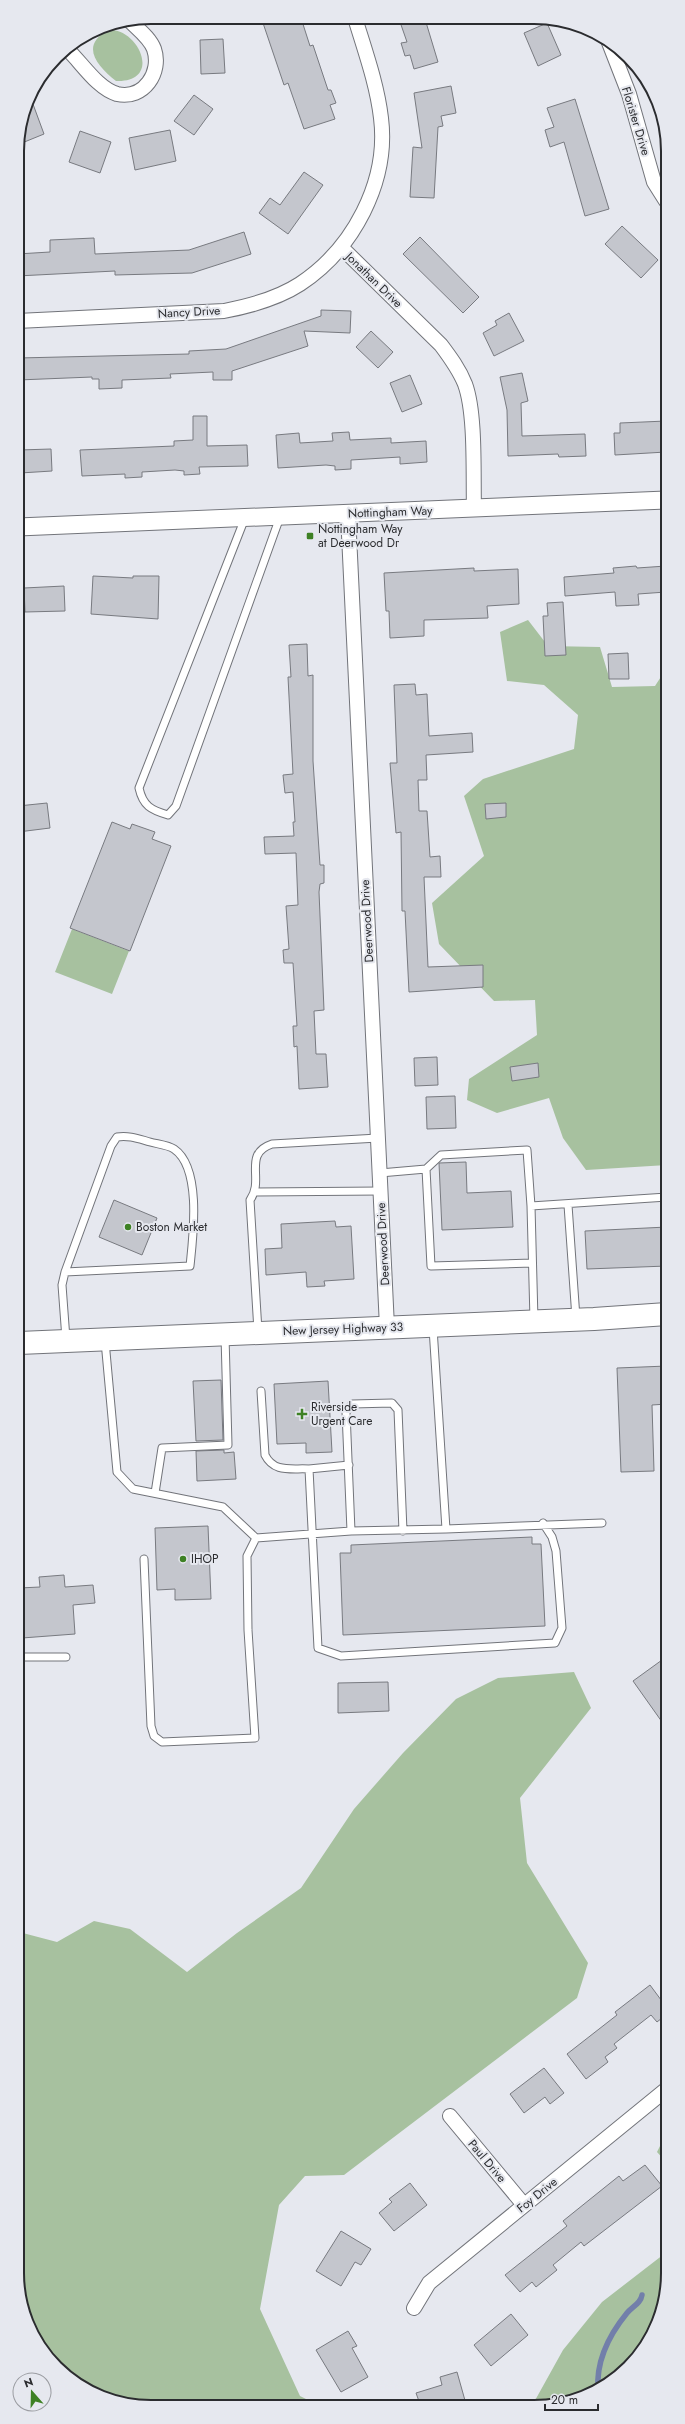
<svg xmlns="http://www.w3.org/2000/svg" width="685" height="2424" viewBox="0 0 685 2424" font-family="Jost,sans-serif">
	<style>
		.green { fill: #a7c19f }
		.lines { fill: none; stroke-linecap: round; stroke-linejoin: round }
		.stream { stroke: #727faa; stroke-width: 5.5 }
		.building { fill: #c4c6cd; stroke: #787a80 }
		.service-casing { stroke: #72747a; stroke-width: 9 }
		.minor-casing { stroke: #72747a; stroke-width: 16 }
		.tertiary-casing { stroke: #72747a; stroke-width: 19 }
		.primary-casing { stroke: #72747a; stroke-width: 24 }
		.service { stroke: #fff; stroke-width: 7 }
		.minor { stroke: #fff; stroke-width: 14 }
		.tertiary { stroke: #fff; stroke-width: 17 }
		.primary { stroke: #fff; stroke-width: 22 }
		.poi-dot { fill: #3e8124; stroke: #e6e8ef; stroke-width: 1.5 }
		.labels { text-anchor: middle; stroke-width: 4; stroke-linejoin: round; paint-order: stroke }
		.street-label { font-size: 12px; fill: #2b2c2f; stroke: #e6e8ef }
		.poi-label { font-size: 12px; fill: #2b2c2f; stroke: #e6e8ef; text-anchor: start }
		.rim { fill: none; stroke: #2b2c2f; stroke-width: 2 }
	</style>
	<rect width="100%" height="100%" fill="#e6e8ef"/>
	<path class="green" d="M 109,30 C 139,28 163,83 116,81 C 97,66 79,45 109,30 Z
		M 528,620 L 548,646 L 600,647 L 612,687 L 655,686 L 666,669 L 667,1165 L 586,1170 L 563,1138 L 549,1098 L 497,1113 L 467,1100 L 469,1079 L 537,1035 L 535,1000 L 494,1001 L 439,944 L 432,903 L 484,856 L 464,796 L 483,779 L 574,749 L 578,715 L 544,685 L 507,681 L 500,632 Z
		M 72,929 L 129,951 L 112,994 L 55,972 Z
		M 574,1672 L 591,1708 L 520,1798 L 527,1863 L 588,1963 L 577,1998 L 344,2175 L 305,2176 L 279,2205 L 260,2309 L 300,2396 L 316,2404 L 125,2404 L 92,2393 L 57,2368 L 35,2340 L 20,2299 L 19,1932 L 57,1942 L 94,1921 L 130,1929 L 187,1972 L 237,1933 L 301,1888 L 354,1809 L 403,1753 L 456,1699 L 498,1678 Z
		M 668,2130 L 668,2164 L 657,2152 Z
		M 668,2251 L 668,2281 L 658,2324 L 635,2361 L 601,2389 L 560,2404 L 533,2404 L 563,2350 L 602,2302 Z"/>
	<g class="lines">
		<path class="stream" d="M 598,2390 C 596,2362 609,2335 627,2313 C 632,2307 641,2303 642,2295"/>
	</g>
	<path class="building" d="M 281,18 L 301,18 L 310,46 L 313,45 L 328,90 L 331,90 L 336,103 L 330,105 L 335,119 L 304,129 L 288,83 L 284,85 L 263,23 Z
		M 399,19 L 425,19 L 438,62 L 414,69 L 410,55 L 405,56 L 401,43 L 407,42 Z
		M 547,23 L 561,55 L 538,66 L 524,33 Z
		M 223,39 L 225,73 L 201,74 L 200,40 Z
		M 451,86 L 456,113 L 441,116 L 443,126 L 438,127 L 434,198 L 410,197 L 413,147 L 422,148 L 414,93 Z
		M 194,95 L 213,109 L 194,135 L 174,121 Z
		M 30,96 L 44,134 L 17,145 L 27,100 Z
		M 575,99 L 609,209 L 585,216 L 564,142 L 550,147 L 545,130 L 554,127 L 547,108 Z
		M 170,130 L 176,161 L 135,170 L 129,138 Z
		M 80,131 L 111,142 L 100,173 L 69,162 Z
		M 304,172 L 323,185 L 288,234 L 259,213 L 270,198 L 280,205 Z
		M 622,226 L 658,260 L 641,278 L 605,244 Z
		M 244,232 L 251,254 L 192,273 L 115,275 L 115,271 L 17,276 L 17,254 L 50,252 L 50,240 L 94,238 L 95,254 L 189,250 Z
		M 420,237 L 479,297 L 463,313 L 403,254 Z
		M 321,310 L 351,311 L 350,333 L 304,331 L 308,346 L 232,371 L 232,380 L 213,380 L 213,372 L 170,374 L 171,378 L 122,380 L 122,388 L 99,389 L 99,379 L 92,379 L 92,377 L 18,380 L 18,358 L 189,354 L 189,351 L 226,349 L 321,316 Z
		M 509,313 L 524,341 L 494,356 L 483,333 L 497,325 L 495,321 Z
		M 371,331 L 393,352 L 378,368 L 356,347 Z
		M 522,373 L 528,401 L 521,403 L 522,436 L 585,434 L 586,456 L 559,457 L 558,454 L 508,456 L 507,410 L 500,377 Z
		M 410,375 L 422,404 L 402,412 L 390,383 Z
		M 193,416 L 207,416 L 207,446 L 247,445 L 248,466 L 199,467 L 200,474 L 184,475 L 184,471 L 175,470 L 142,472 L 142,477 L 125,478 L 125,474 L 82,476 L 80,450 L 174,446 L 174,441 L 193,440 Z
		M 666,421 L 666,452 L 615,455 L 614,433 L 620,433 L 620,423 Z
		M 349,432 L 350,440 L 391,438 L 391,443 L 426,441 L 427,462 L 400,464 L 400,457 L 351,460 L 351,469 L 335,470 L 335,466 L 326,465 L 278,468 L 276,435 L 299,433 L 300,443 L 333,441 L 332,433 Z
		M 51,449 L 52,471 L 20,473 L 19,450 Z
		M 636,566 L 637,568 L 666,566 L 666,592 L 638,594 L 639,605 L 616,606 L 615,592 L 565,596 L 564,577 L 614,573 L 613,568 Z
		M 474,568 L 474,571 L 518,569 L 519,604 L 487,606 L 488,618 L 424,620 L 424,636 L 390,638 L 389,611 L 386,611 L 384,573 Z
		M 93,576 L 133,578 L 133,576 L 159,576 L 158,619 L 91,614 Z
		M 64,586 L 65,611 L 25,612 L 24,588 Z
		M 563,602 L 566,655 L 545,656 L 543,616 L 548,616 L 547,603 Z
		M 307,644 L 308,676 L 313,675 L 313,761 L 320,865 L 324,865 L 324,883 L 320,884 L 319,892 L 324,1010 L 314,1011 L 316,1054 L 326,1054 L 328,1087 L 299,1089 L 297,1046 L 294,1047 L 293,1026 L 297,1026 L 293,963 L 284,963 L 283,950 L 289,949 L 286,906 L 298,905 L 296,853 L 265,854 L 264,837 L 294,836 L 293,822 L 295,822 L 293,792 L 285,793 L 283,775 L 293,774 L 288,677 L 291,677 L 289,645 Z
		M 628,653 L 629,679 L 609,679 L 608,654 Z
		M 415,684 L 416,695 L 427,694 L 429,736 L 472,733 L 473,752 L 426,755 L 427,780 L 418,780 L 419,811 L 427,811 L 430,857 L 440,856 L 441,877 L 424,877 L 428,967 L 483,965 L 483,987 L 409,992 L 405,911 L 402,911 L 401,832 L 396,833 L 390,763 L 397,763 L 394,685 Z
		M 47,803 L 50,828 L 18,832 L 18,806 Z
		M 506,803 L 506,817 L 486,819 L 485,804 Z
		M 112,822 L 130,829 L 132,824 L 155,832 L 152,839 L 171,846 L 130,951 L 70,928 Z
		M 437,1057 L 438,1085 L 415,1086 L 414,1058 Z
		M 538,1063 L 539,1077 L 512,1081 L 510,1067 Z
		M 455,1096 L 456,1128 L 427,1129 L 426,1097 Z
		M 466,1162 L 467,1193 L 511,1191 L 513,1227 L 442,1230 L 439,1163 Z
		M 114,1200 L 157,1218 L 142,1255 L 99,1237 Z
		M 335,1221 L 336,1227 L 351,1226 L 354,1279 L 324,1281 L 325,1286 L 307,1287 L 306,1272 L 266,1275 L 265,1249 L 282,1248 L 281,1224 Z
		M 667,1227 L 667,1266 L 587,1269 L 585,1231 Z
		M 667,1366 L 667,1404 L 652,1405 L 654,1471 L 621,1472 L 617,1368 Z
		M 221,1380 L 223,1440 L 196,1441 L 193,1381 Z
		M 328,1381 L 332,1452 L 306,1453 L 306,1443 L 277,1444 L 274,1384 Z
		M 224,1450 L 224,1453 L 234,1452 L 236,1479 L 197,1481 L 196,1451 Z
		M 208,1526 L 211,1599 L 175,1600 L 175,1589 L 157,1590 L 155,1528 Z
		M 532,1537 L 532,1544 L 541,1544 L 545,1626 L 343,1635 L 340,1553 L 351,1553 L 351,1545 Z
		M 64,1575 L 65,1587 L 93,1585 L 95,1603 L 73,1605 L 75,1634 L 22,1638 L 19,1588 L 40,1587 L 39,1577 Z
		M 662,1660 L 667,1667 L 667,1729 L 633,1681 Z
		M 388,1682 L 389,1711 L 338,1713 L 338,1683 Z
		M 650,1985 L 667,2008 L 667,2014 L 657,2022 L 651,2015 L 614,2044 L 617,2048 L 605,2057 L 608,2062 L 586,2079 L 567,2054 L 617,2015 L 615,2012 Z
		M 544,2068 L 564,2093 L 550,2104 L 545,2097 L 524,2113 L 510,2094 Z
		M 645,2165 L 662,2186 L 584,2246 L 581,2242 L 553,2265 L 557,2270 L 536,2287 L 532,2282 L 520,2292 L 505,2275 L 567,2226 L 563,2221 L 604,2188 L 619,2176 L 623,2181 Z
		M 410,2183 L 427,2205 L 394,2231 L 379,2213 L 392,2202 L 389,2199 Z
		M 341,2231 L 371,2249 L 361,2265 L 355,2262 L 341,2286 L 316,2271 Z
		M 511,2314 L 528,2335 L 491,2366 L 474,2345 Z
		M 348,2331 L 357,2346 L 352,2348 L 368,2377 L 341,2392 L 316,2350 Z
		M 457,2372 L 466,2404 L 420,2404 L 416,2393 L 442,2385 L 440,2377 Z"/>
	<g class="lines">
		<g class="service-casing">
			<path id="service" d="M 245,518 L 139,788 C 143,806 151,810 168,815 L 176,806 L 280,517
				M 426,1169 L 441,1155 L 527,1150 L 531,1206
				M 380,1173 L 426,1169 L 431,1266 L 532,1263
				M 256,1192 L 381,1191
				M 568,1205 L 576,1318
				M 65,1272 L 190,1266 C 193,1237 202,1168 174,1149 C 168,1145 157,1144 150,1142 C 139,1139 129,1135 117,1137 L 111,1146 L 65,1272 L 62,1285 L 66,1339
				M 534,1320 L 531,1206 L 667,1197
				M 258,1331 L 250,1200 C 265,1180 242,1154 272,1144 L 378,1138
				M 105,1341 L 117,1472 L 133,1489 L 223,1507 L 256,1538 L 351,1531 L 446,1529 L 433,1328
				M 261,1391 L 265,1455 C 274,1473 291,1468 309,1469 L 318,1648 L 341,1656 L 555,1643 L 562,1628 L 556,1551 L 552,1537 L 543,1523
				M 309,1469 L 349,1465
				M 155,1493 L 162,1448 L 228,1445 L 225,1336
				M 446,1529 L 602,1523
				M 351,1531 L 346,1412 L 352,1404 L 392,1403 L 398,1410 L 403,1531
				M 144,1559 L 151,1726 L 154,1736 L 162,1742 L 255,1738 L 248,1630 L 247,1556 L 256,1538
				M 19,1657 L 66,1657"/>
		</g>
		<g class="minor-casing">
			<path id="minor" d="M 608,40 L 629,94 L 654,182 L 666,201
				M 67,49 C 82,63 97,88 117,94 C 144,100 162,72 154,49 C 150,38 138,29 130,21
				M 341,247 L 441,345 C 450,357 459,369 465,384 C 476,414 473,475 474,508
				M 17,321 L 224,311 C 250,306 277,299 300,284 C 353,249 389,182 381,118 C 377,84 365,51 355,18
				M 348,514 L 387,1327
				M 450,2116 L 524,2205
				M 414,2308 L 429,2283 L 668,2088"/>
		</g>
		<g class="tertiary-casing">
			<path id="tertiary" d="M 18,527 L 666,500"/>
		</g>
		<g class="primary-casing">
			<path id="primary" d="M 19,1343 L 594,1319 L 667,1314"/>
		</g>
		<use href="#service" class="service"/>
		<use href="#minor" class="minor"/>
		<use href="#tertiary" class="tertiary"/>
		<use href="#primary" class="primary"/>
	</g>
	<g class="poi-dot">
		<rect x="306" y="532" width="8" height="8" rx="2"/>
		<circle cx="128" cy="1227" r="4"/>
		<path d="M300 1408h4v4h4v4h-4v4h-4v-4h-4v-4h4z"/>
		<circle cx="183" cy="1559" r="4"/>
	</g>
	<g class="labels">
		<g class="street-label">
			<text transform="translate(636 121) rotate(73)" y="4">Florister Drive</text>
			<text transform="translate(374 280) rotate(44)" y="4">Jonathan Drive</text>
			<text transform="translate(189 312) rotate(-3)" y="4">Nancy Drive</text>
			<text transform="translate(390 512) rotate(-2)" y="4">Nottingham Way</text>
			<text transform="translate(367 921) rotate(-93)" y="4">Deerwood Drive</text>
			<text transform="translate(383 1244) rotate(-93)" y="4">Deerwood Drive</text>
			<text transform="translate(343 1329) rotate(-2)" y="4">New Jersey Highway 33</text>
			<text transform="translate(487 2161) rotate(50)" y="4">Paul Drive</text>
			<text transform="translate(537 2195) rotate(-39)" y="4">Foy Drive</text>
		</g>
		<g class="poi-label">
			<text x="318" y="533">Nottingham Way<tspan x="318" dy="14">at Deerwood Dr</tspan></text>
			<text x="136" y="1231">Boston Market</text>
			<text x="311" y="1411">Riverside<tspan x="311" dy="14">Urgent Care</tspan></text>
			<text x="191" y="1563">IHOP</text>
		</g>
	</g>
	<path d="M0 0H685V2424H0ZM151 24H534A127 127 0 0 1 661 151V2273A127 127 0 0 1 534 2400H151A127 127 0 0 1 24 2273V151A127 127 0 0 1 151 24Z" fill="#e6e8ef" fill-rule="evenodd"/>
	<path class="rim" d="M151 24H534A127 127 0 0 1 661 151V2273A127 127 0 0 1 534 2400H151A127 127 0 0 1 24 2273V151A127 127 0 0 1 151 24Z"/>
	<g transform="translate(32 2392) rotate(340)"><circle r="19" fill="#e6e8ef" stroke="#9b9da2"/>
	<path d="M0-3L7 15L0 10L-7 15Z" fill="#3e8124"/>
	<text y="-6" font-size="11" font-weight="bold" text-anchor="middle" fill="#2b2c2f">N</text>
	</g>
	<path d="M545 2404v6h53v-6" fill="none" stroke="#2b2c2f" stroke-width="2"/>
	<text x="551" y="2404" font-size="12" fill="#2b2c2f" stroke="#e6e8ef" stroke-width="3" paint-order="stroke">20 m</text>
</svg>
